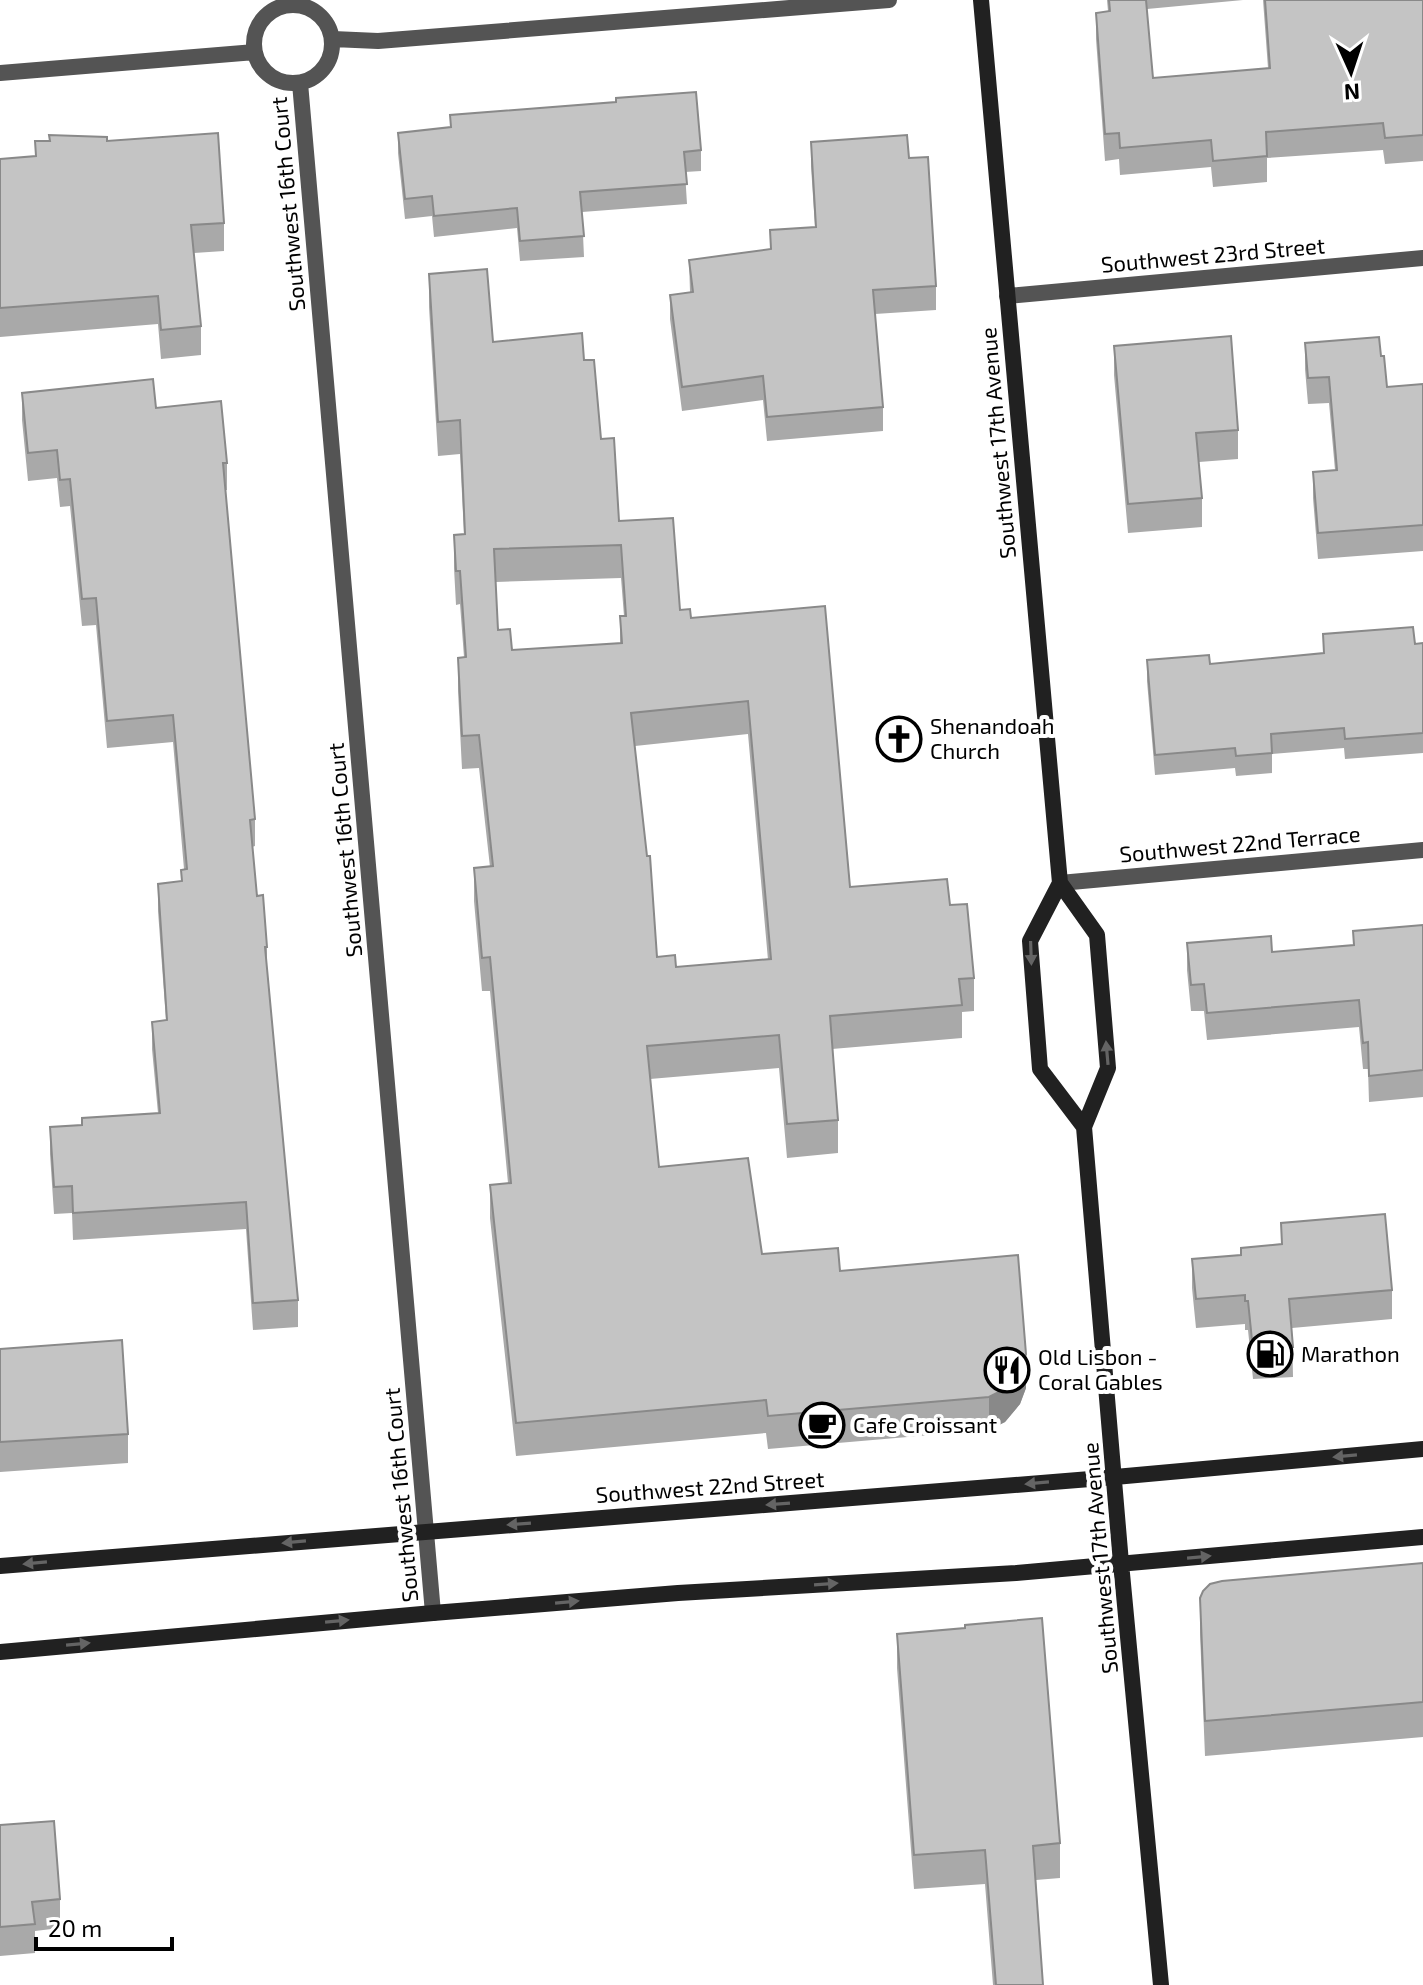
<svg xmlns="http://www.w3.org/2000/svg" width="1423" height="1985" viewBox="0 0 1423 1985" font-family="'Exo 2',sans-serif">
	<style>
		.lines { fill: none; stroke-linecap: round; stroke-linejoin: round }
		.street { stroke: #545454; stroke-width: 16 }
		.secondary { stroke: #212121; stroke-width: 16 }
		.wall { fill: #a9a9a9; fill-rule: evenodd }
		.shaded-wall { fill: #898989 }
		.building { fill: #c4c4c4; stroke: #898989; stroke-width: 2; fill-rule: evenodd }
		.oneway { fill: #646464 }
		.labels { text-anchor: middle; stroke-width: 8; stroke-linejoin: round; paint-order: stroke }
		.street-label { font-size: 22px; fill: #000; stroke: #fff }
		.poi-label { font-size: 22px; fill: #000; stroke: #fff; text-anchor: start }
	</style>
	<rect width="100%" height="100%" fill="#fff"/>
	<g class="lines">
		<path class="street" d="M254 44a39 39 0 1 1 78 0a39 39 0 1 1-78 0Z
			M 333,39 L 378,41 L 889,0
			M 0,73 L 255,52
			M 300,83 L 433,1613
			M 1007,296 L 1423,258
			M 1060,883 L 1423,850"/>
		<path class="secondary" d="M 981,0 L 1060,883 L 1097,935 L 1108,1068 L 1084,1127 L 1121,1563 L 1161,1985
			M 1060,883 L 1030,941 L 1040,1069 L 1084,1127
			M 0,1566 L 1115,1477 L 1423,1449
			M 0,1652 L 433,1613 L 678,1593 L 1016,1573 L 1423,1537"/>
	</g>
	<path class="wall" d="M 1107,0 L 1243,0 L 1147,9 L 1153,78 L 1268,68 L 1263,0 L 1423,0 L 1423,161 L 1385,164 L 1383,150 L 1267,158 L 1267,182 L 1213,187 L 1211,167 L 1120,175 L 1119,159 L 1105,161 L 1096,39 L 1096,13 L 1108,11 Z
		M 450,115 L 701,150 L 701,171 L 685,172 L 687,204 L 582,212 L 584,257 L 520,261 L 517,228 L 434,237 L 432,216 L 405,219 L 398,153 L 398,133 L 450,127 Z
		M 35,141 L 107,141 L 224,223 L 224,251 L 194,253 L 201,326 L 201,355 L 161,359 L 158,324 L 0,337 L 0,159 L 35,156 Z
		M 811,142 L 909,158 L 936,286 L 936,310 L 875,314 L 883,407 L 883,431 L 767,441 L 763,400 L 682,411 L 670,319 L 670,295 L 690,292 L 689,260 L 770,250 L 770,230 L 815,227 L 811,166 Z
		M 429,274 L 493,342 L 584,360 L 619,521 L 680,610 L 691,618 L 825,606 L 850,887 L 950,905 L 974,978 L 974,1011 L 962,1012 L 962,1038 L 832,1049 L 838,1120 L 838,1153 L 787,1158 L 779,1068 L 650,1079 L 659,1167 L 762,1254 L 840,1271 L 1026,1388 L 1020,1404 L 1005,1422 L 989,1430 L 768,1449 L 766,1433 L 516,1456 L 490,1218 L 490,1185 L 508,1183 L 490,991 L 482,991 L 474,901 L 474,868 L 490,867 L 479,768 L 462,769 L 458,691 L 458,658 L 464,657 L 460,604 L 456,605 L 454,568 L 454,535 L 464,534 L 460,454 L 438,456 L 429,307 ZM 621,578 L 624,616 L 620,616 L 620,643 L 512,650 L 498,630 L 496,582 ZM 748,734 L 768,960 L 676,967 L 657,957 L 635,746 Z
		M 1305,343 L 1381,356 L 1387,387 L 1423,384 L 1423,551 L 1318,559 L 1313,498 L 1313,472 L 1335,470 L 1329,403 L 1308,404 L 1305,369 Z
		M 1114,346 L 1238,430 L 1238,459 L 1199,462 L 1202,498 L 1202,527 L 1128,533 L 1114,375 Z
		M 22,393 L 156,408 L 227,463 L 227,490 L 225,490 L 255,819 L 255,846 L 252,847 L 257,896 L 267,947 L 267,971 L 298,1300 L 298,1327 L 253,1330 L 246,1229 L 73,1240 L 72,1213 L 54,1214 L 50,1154 L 50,1127 L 82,1125 L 158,1113 L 152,1049 L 152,1022 L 166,1020 L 158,911 L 158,884 L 181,881 L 181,870 L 184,869 L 173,742 L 107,748 L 96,625 L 82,626 L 70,506 L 60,507 L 57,478 L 28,481 L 22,420 Z
		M 1323,634 L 1415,644 L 1423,643 L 1423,753 L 1345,759 L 1344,748 L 1272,754 L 1272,773 L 1236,776 L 1235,768 L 1155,775 L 1147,681 L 1147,660 L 1210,664 L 1323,653 Z
		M 1423,925 L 1423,1097 L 1369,1102 L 1368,1069 L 1363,1069 L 1359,1027 L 1207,1040 L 1204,1011 L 1191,1011 L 1187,970 L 1187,943 L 1272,952 L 1353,945 L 1353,931 Z
		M 1281,1223 L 1392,1290 L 1392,1319 L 1292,1328 L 1293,1377 L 1253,1379 L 1248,1330 L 1245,1330 L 1245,1324 L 1196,1328 L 1192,1288 L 1192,1259 L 1241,1255 L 1281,1244 Z
		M 0,1349 L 128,1434 L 128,1463 L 0,1472 Z
		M 1423,1563 L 1423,1737 L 1205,1756 L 1200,1633 L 1200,1598 Z
		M 897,1634 L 1060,1843 L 1060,1878 L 1036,1880 L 1043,1985 L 993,1985 L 985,1884 L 914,1889 L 897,1668 Z
		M 0,1825 L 60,1899 L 60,1928 L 35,1931 L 35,1953 L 0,1956 Z"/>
	<path class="shaded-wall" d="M 1026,1354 L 1026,1388 L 1020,1404 L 1005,1422 L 989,1430 L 989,1397 Z"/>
	<path class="building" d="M 1109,0 L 1146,0 L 1153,78 L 1270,68 L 1265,0 L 1423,0 L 1423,135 L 1385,138 L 1383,123 L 1266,132 L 1267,156 L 1213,161 L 1211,140 L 1120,148 L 1119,133 L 1105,134 L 1096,13 L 1110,11 Z
		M 696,92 L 701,150 L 684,152 L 687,184 L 580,192 L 584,236 L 520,241 L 517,208 L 434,216 L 432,196 L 405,199 L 398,133 L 451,127 L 450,115 L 616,102 L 616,98 Z
		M 218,133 L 224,223 L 191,225 L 201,326 L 161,330 L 158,296 L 0,308 L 0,159 L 36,156 L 35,141 L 50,141 L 49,135 L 107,137 L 107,141 Z
		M 907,135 L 909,158 L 928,157 L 936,286 L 873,290 L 883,407 L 767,417 L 763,376 L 682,387 L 670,295 L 693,292 L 689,260 L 771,249 L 770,230 L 816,227 L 811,142 Z
		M 487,269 L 493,342 L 582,333 L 584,360 L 594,360 L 601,439 L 614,438 L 619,521 L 673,518 L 680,610 L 690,609 L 691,618 L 825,606 L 850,887 L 947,879 L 950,905 L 967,904 L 974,978 L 959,979 L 962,1005 L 830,1016 L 838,1120 L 787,1124 L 779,1035 L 647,1046 L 659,1167 L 748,1158 L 762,1254 L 838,1248 L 840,1271 L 1018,1255 L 1026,1354 L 1020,1371 L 1005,1389 L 989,1397 L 768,1416 L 766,1400 L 516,1423 L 490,1185 L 511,1183 L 490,957 L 482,958 L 474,868 L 493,866 L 479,735 L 462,736 L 458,658 L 466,657 L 460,571 L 456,571 L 454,535 L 465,534 L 460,420 L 438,422 L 429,274 ZM 621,545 L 626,616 L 620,616 L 622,643 L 512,650 L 510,629 L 498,630 L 494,549 ZM 748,701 L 771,959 L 676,967 L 675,955 L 657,957 L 650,856 L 647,856 L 631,713 Z
		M 1231,336 L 1238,430 L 1196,433 L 1202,498 L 1128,504 L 1114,346 Z
		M 1379,337 L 1381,356 L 1384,356 L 1387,387 L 1423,384 L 1423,525 L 1318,533 L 1313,472 L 1337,470 L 1329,377 L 1308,378 L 1305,343 Z
		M 153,379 L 156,408 L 221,401 L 227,463 L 223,463 L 255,819 L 250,820 L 257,896 L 263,895 L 267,947 L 265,947 L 298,1300 L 253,1303 L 246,1202 L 73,1213 L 72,1186 L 54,1187 L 50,1127 L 82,1125 L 82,1118 L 160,1113 L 152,1022 L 167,1020 L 158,884 L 182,881 L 181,870 L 187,869 L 173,715 L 107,721 L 96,598 L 82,599 L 70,479 L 60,480 L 57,450 L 28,453 L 22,393 Z
		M 1413,627 L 1415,644 L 1423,643 L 1423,733 L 1345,739 L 1344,728 L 1271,734 L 1272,753 L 1236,756 L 1235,748 L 1155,755 L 1147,660 L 1209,655 L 1210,664 L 1324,653 L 1323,634 Z
		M 1423,925 L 1423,1070 L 1369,1076 L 1368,1042 L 1363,1043 L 1359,1000 L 1207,1013 L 1204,984 L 1191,985 L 1187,943 L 1271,936 L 1272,952 L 1354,945 L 1353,931 Z
		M 1385,1214 L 1392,1290 L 1289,1299 L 1293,1347 L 1253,1350 L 1248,1301 L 1245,1301 L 1245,1295 L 1196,1299 L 1192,1259 L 1241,1255 L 1241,1248 L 1282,1244 L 1281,1223 Z
		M 122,1340 L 128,1434 L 0,1442 L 0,1349 Z
		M 1423,1563 L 1423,1702 L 1205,1721 L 1200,1598 L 1203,1591 L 1210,1584 L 1222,1581 Z
		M 1042,1618 L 1060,1843 L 1033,1846 L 1043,1985 L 996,1985 L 985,1850 L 914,1855 L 897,1634 L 965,1628 L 965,1625 Z
		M 54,1821 L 60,1899 L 32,1902 L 35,1924 L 0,1927 L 0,1825 Z"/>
	<defs><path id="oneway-solid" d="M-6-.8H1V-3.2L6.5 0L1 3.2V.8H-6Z" transform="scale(2)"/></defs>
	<g class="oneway">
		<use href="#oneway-solid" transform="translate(1031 953) rotate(88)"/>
		<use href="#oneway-solid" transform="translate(1107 1053) rotate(-95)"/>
		<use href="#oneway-solid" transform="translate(1345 1456) rotate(175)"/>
		<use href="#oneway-solid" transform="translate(1037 1483) rotate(175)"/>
		<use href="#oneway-solid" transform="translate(778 1504) rotate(176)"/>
		<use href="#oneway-solid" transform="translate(519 1524) rotate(176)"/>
		<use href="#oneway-solid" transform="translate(294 1542) rotate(175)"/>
		<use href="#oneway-solid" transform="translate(1199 1557) rotate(-5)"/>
		<use href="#oneway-solid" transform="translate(35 1563) rotate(175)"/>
		<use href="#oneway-solid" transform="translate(826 1584) rotate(-4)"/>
		<use href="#oneway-solid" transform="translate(567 1602) rotate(-5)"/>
		<use href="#oneway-solid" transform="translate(337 1621) rotate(-5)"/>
		<use href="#oneway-solid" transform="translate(78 1644) rotate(-5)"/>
	</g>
	<defs>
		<g id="church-ring" transform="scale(2.3)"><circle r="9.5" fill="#fff" stroke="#000" stroke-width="1.5"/><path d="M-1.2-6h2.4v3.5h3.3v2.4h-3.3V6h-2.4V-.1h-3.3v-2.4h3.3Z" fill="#000"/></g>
		<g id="fuel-ring" transform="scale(2.3)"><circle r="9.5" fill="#fff" stroke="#000" stroke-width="1.5"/><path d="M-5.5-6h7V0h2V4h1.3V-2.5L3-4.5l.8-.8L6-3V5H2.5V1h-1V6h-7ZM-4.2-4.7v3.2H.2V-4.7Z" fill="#000"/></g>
		<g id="restaurant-ring" transform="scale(2.3)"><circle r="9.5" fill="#fff" stroke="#000" stroke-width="1.5"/><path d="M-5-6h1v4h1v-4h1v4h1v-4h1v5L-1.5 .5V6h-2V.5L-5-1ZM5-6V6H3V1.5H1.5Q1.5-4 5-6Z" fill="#000"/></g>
		<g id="cafe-ring" transform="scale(2.3)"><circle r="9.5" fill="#fff" stroke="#000" stroke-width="1.5"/><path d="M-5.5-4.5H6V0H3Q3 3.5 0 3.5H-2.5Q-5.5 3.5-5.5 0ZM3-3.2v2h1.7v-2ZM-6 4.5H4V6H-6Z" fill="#000"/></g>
	</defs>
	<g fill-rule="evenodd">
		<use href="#church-ring" x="899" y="739"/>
		<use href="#fuel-ring" x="1270" y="1354"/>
		<use href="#restaurant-ring" x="1007" y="1370"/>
		<use href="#cafe-ring" x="822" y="1425"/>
	</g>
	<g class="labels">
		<g class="street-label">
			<text transform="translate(288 204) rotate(-95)" y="8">Southwest 16th Court</text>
			<text transform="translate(1213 255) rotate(-5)" y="8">Southwest 23rd Street</text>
			<text transform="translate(998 443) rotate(-95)" y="8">Southwest 17th Avenue</text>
			<text transform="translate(1240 844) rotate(-5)" y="8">Southwest 22nd Terrace</text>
			<text transform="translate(345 850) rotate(-95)" y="8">Southwest 16th Court</text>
			<text transform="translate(710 1487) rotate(-4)" y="8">Southwest 22nd Street</text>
			<text transform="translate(401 1495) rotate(-95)" y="8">Southwest 16th Court</text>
			<text transform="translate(1100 1558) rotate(-95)" y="8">Southwest 17th Avenue</text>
		</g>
		<g class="poi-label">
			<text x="930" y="734">Shenandoah<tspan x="930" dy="25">Church</tspan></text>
			<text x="1301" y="1362">Marathon</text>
			<text x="1038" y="1365">Old Lisbon -<tspan x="1038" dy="25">Coral Gables</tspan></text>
			<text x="853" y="1433">Cafe Croissant</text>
		</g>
	</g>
	<g transform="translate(1351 72) rotate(177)" stroke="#ffffff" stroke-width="6" paint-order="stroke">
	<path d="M0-6L14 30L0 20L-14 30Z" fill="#000000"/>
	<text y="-12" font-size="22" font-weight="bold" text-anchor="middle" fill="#000000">N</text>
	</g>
	<path d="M36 1937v12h136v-12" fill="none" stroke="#000000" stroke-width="4"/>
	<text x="48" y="1937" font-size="24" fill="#000000" stroke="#ffffff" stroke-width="6" paint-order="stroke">20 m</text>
</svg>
